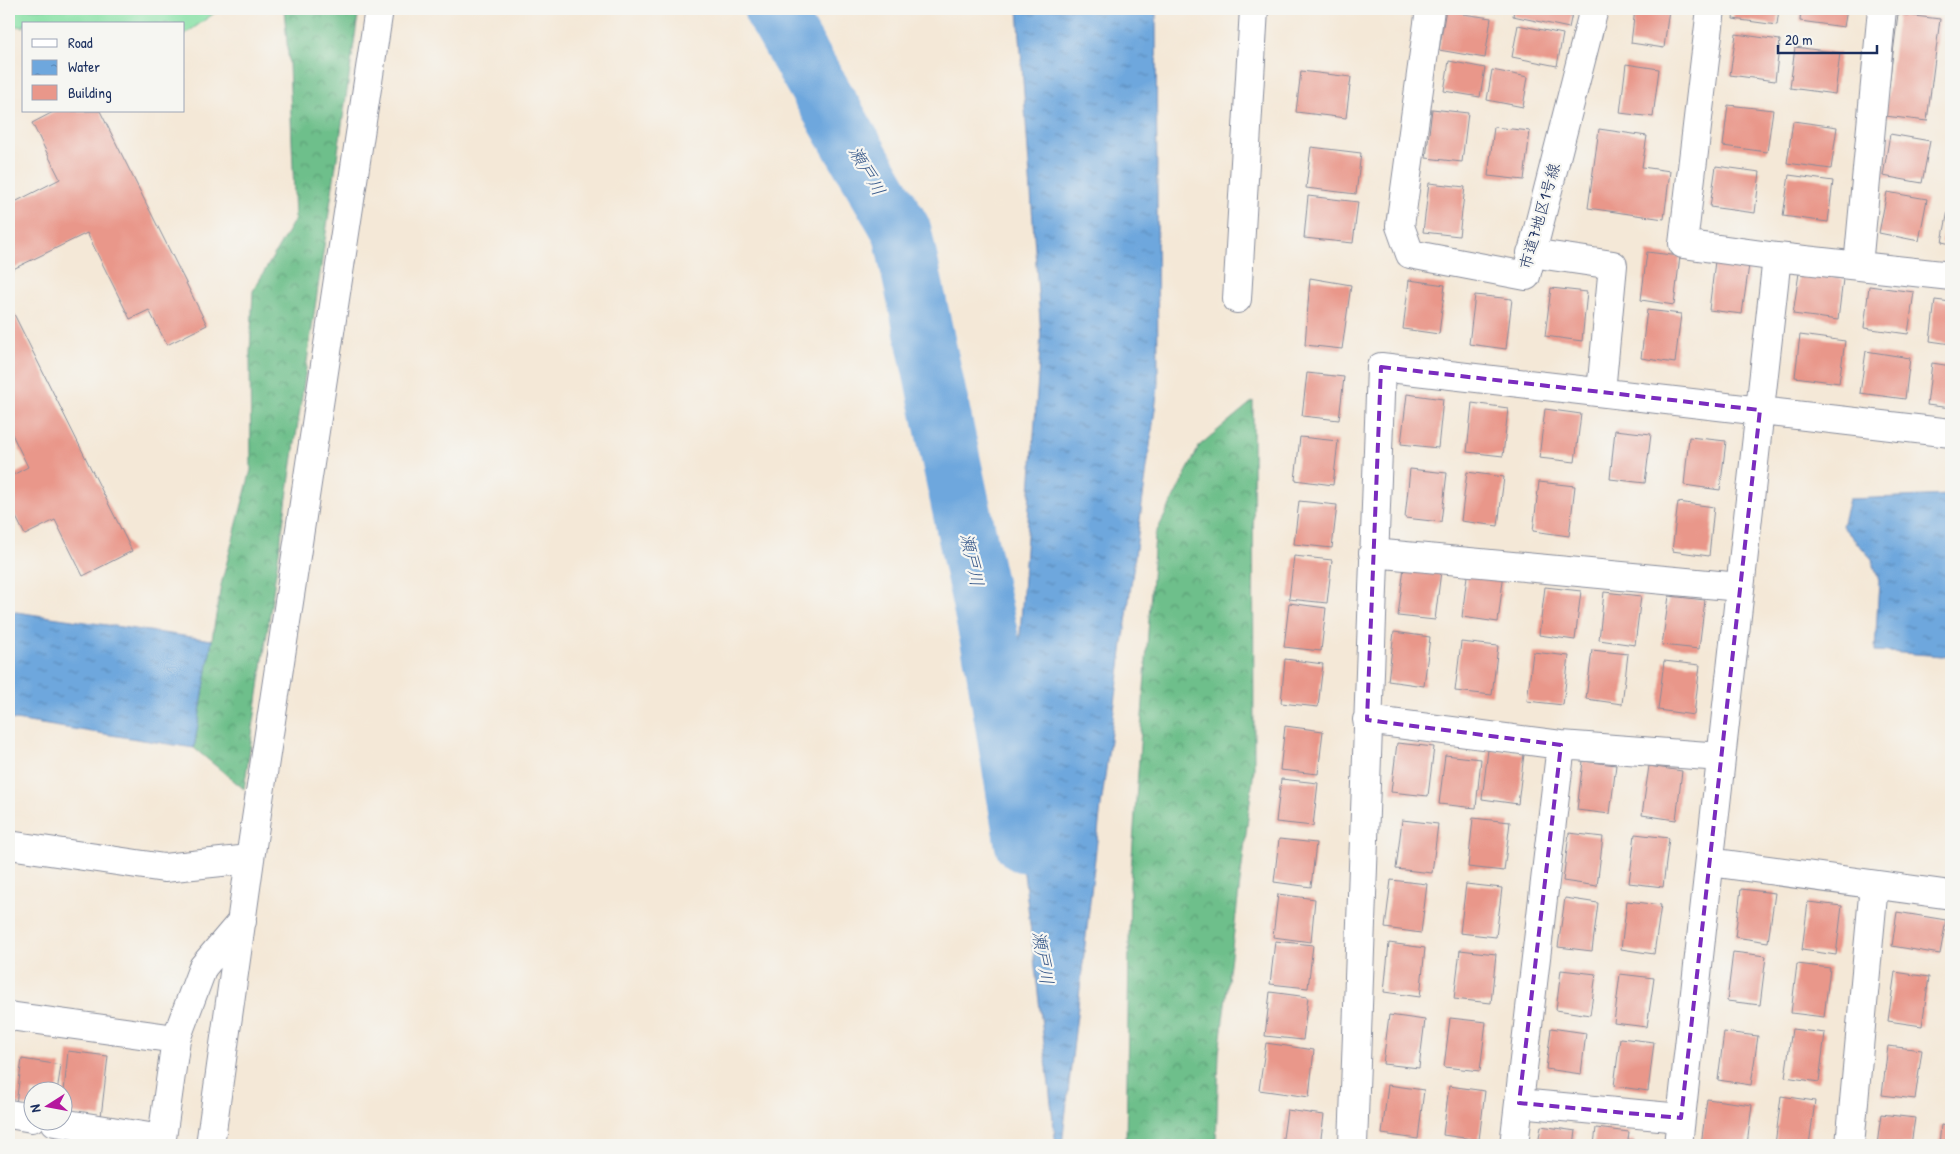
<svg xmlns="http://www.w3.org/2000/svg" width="1960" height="1154" viewBox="0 0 1960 1154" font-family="'Patrick Hand','Klee One',sans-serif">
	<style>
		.forest { fill: url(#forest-crowns); stroke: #447774 }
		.pitch { fill: #88e1a6; stroke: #528882 }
		.water { fill: url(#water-ripples); stroke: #446b9e }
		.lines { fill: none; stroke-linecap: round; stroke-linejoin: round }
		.river { stroke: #6ea7dd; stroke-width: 59 }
		.building { fill: #e9978a }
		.minor-casing { stroke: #888c9a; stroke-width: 30 }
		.minor { stroke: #fff; stroke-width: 28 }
		.marked { fill: none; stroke: #7b2cbf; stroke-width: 4; stroke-dasharray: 10 6; stroke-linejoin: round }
		.labels { text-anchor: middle; stroke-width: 4.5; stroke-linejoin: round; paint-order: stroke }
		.street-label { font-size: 16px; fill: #1b2f5e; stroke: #f6f6f2 }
		.water-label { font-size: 18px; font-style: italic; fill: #38598a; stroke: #f6f6f2 }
	</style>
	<defs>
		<pattern id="forest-crowns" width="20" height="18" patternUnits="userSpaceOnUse" patternTransform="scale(1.25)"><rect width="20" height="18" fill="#6ebf8b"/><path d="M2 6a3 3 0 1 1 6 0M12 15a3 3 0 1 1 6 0" fill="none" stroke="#5a9c75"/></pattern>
		<pattern id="water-ripples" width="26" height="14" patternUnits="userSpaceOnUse" patternTransform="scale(1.25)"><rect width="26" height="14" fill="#6ea7dd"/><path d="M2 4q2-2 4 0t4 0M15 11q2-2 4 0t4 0" fill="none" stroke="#5a88b6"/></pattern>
	</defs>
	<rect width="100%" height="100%" fill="#f6f6f2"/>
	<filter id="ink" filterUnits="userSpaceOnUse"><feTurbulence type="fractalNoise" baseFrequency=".02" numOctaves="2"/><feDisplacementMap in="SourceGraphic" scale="10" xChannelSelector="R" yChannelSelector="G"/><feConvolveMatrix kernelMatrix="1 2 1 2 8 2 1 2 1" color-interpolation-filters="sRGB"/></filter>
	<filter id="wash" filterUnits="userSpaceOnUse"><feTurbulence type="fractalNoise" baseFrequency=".0096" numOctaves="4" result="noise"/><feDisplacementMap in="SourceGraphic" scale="20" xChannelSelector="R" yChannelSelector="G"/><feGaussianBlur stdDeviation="1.12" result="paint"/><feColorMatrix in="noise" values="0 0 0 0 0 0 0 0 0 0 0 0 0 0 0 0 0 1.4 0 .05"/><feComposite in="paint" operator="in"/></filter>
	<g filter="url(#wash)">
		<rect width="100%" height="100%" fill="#f4e8d7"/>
		<path class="forest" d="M 284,9 L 359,9 L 244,789 L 194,748 L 221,585 L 251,470 L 250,353 L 253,291 L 295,219 L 289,64 Z
			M 1253,401 L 1254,769 L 1219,1053 L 1216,1145 L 1126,1145 L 1130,884 L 1155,535 L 1200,445 Z"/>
		<path class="pitch" d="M 9,9 L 220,9 L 184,35 L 184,24 L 24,24 L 24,27 L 9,25 Z"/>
		<path class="water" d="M 1018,9 L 1156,9 L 1158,387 L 1101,806 L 1062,1145 L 1056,1145 L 1011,763 L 1041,335 Z
			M 1951,495 L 1951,655 L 1942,656 L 1875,651 L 1879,581 L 1872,559 L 1842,526 L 1849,499 Z
			M 9,611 L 212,640 L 194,748 L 9,719 Z"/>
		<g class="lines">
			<path class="river" d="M 773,9 L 902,231 L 994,661 L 1024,843"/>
		</g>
		<g id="blocks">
			<path class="building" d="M 1446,9 L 1464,9 L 1463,14 L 1491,18 L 1485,58 L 1439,50 Z
				M 1514,9 L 1573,9 L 1569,28 L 1513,16 Z
				M 1635,9 L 1669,9 L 1664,48 L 1631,43 Z
				M 1734,9 L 1779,9 L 1777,25 L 1733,19 Z
				M 1801,9 L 1847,9 L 1844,27 L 1800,21 Z
				M 1898,14 L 1940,19 L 1927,121 L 1885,116 Z
				M 1518,25 L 1563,34 L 1557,66 L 1512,57 Z
				M 1736,34 L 1780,40 L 1775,81 L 1730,75 Z
				M 1795,47 L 1840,53 L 1835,94 L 1790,88 Z
				M 1449,61 L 1485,68 L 1480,97 L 1444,91 Z
				M 1626,64 L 1659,69 L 1653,117 L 1620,113 Z
				M 1492,70 L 1528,77 L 1523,107 L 1487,100 Z
				M 1301,71 L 1351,77 L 1346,118 L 1296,112 Z
				M 1728,105 L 1773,110 L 1767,152 L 1723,146 Z
				M 1432,109 L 1468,113 L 1462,162 L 1426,158 Z
				M 55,111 L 100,111 L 207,325 L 167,345 L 149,310 L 130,319 L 87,233 L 9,271 L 9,205 L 60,179 L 32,123 Z
				M 1793,121 L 1837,127 L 1831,169 L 1787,163 Z
				M 1494,127 L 1530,131 L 1524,180 L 1488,176 Z
				M 1599,129 L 1647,136 L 1642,167 L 1670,171 L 1664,219 L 1588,208 Z
				M 1890,134 L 1930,141 L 1922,183 L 1883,176 Z
				M 1311,147 L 1361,153 L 1356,194 L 1306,188 Z
				M 1716,166 L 1760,172 L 1755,213 L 1710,207 Z
				M 1789,175 L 1833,181 L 1828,222 L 1783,216 Z
				M 1429,183 L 1465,187 L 1459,236 L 1423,232 Z
				M 1887,192 L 1927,199 L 1919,241 L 1879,233 Z
				M 1308,196 L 1358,202 L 1353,243 L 1304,238 Z
				M 1950,200 L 1951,200 L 1951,244 L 1942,242 Z
				M 1647,252 L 1680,256 L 1674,305 L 1641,300 Z
				M 1715,261 L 1749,265 L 1742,314 L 1709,310 Z
				M 1799,273 L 1843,279 L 1838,320 L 1793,314 Z
				M 1310,278 L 1351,285 L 1342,349 L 1305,345 Z
				M 1409,280 L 1445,285 L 1439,334 L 1403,329 Z
				M 1869,286 L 1914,292 L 1908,334 L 1864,328 Z
				M 1551,288 L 1587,292 L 1582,341 L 1545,336 Z
				M 1475,295 L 1512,299 L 1506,349 L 1469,344 Z
				M 1935,300 L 1951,302 L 1951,344 L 1930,341 Z
				M 9,304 L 132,551 L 83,576 L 55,520 L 25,535 L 9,503 L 9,477 L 28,467 L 9,428 Z
				M 1647,310 L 1681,314 L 1675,363 L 1641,358 Z
				M 1800,335 L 1845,341 L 1839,383 L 1795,377 Z
				M 1866,351 L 1910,358 L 1905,399 L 1860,393 Z
				M 1932,363 L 1951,366 L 1951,408 L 1927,405 Z
				M 1307,373 L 1344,377 L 1339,420 L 1302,416 Z
				M 1407,394 L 1443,399 L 1438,448 L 1401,444 Z
				M 1472,403 L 1508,408 L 1503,456 L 1467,452 Z
				M 1545,409 L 1581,414 L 1575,462 L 1539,458 Z
				M 1615,430 L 1651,434 L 1645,483 L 1610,479 Z
				M 1300,437 L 1338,441 L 1333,485 L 1295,480 Z
				M 1689,437 L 1726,441 L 1720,490 L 1684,485 Z
				M 1410,469 L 1447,473 L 1441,522 L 1405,518 Z
				M 1467,472 L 1504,477 L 1498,526 L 1461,521 Z
				M 1539,482 L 1575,486 L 1569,536 L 1533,531 Z
				M 1299,501 L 1337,505 L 1332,548 L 1294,544 Z
				M 1678,502 L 1714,507 L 1709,556 L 1672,551 Z
				M 1294,556 L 1332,560 L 1327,603 L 1289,599 Z
				M 1404,567 L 1441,571 L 1435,620 L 1398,616 Z
				M 1468,568 L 1504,572 L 1498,622 L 1462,617 Z
				M 1545,587 L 1581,591 L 1575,640 L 1539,635 Z
				M 1604,592 L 1641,596 L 1635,645 L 1599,640 Z
				M 1669,596 L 1705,600 L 1699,649 L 1662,645 Z
				M 1289,603 L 1326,608 L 1321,651 L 1284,647 Z
				M 1394,632 L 1430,637 L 1424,686 L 1388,681 Z
				M 1461,642 L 1498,646 L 1492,695 L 1455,691 Z
				M 1592,650 L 1628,654 L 1622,704 L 1586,699 Z
				M 1533,652 L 1569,656 L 1563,705 L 1527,701 Z
				M 1285,659 L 1323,664 L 1318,707 L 1281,703 Z
				M 1664,661 L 1700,665 L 1694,715 L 1658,710 Z
				M 1285,726 L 1323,731 L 1318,774 L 1280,770 Z
				M 1397,743 L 1434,747 L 1428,796 L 1391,792 Z
				M 1488,750 L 1524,754 L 1518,804 L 1482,799 Z
				M 1445,755 L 1481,759 L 1476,808 L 1439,804 Z
				M 1583,761 L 1616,765 L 1610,814 L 1577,810 Z
				M 1649,766 L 1682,771 L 1676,820 L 1642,815 Z
				M 1281,779 L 1318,783 L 1313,826 L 1276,822 Z
				M 1473,818 L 1510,822 L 1504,871 L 1468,867 Z
				M 1402,820 L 1438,824 L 1432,873 L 1396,869 Z
				M 1569,833 L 1603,837 L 1597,886 L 1563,881 Z
				M 1635,834 L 1669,838 L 1663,887 L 1629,883 Z
				M 1279,839 L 1316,843 L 1311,887 L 1274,882 Z
				M 1391,880 L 1427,884 L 1421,933 L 1385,928 Z
				M 1466,884 L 1502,888 L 1496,937 L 1460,933 Z
				M 1741,889 L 1775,893 L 1768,942 L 1735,937 Z
				M 1278,894 L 1315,899 L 1311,942 L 1273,937 Z
				M 1565,898 L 1598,903 L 1592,951 L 1558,947 Z
				M 1627,901 L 1661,905 L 1654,954 L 1621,949 Z
				M 1808,902 L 1842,906 L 1836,955 L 1802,950 Z
				M 1897,912 L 1946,920 L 1940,954 L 1892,946 Z
				M 1275,941 L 1313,945 L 1308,988 L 1270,984 Z
				M 1389,943 L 1425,948 L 1420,997 L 1384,992 Z
				M 1460,950 L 1496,954 L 1491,1003 L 1454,999 Z
				M 1733,952 L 1766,956 L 1760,1005 L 1727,1001 Z
				M 1797,964 L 1830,968 L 1824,1017 L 1791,1013 Z
				M 1561,970 L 1596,974 L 1590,1015 L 1556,1010 Z
				M 1895,972 L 1929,977 L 1922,1026 L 1888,1021 Z
				M 1620,974 L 1654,978 L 1647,1027 L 1614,1023 Z
				M 1270,992 L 1308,997 L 1303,1040 L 1265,1036 Z
				M 1389,1015 L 1425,1020 L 1419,1068 L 1383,1064 Z
				M 1450,1018 L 1486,1022 L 1480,1071 L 1444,1067 Z
				M 1551,1028 L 1586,1033 L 1581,1074 L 1546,1069 Z
				M 1792,1029 L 1825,1033 L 1819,1082 L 1785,1077 Z
				M 1724,1032 L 1758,1036 L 1751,1085 L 1718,1080 Z
				M 1620,1038 L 1654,1042 L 1648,1091 L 1614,1086 Z
				M 1266,1043 L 1314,1050 L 1309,1097 L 1259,1090 Z
				M 1888,1046 L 1922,1050 L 1915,1099 L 1882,1095 Z
				M 68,1051 L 108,1056 L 101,1117 L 62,1112 Z
				M 22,1059 L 61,1065 L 57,1092 L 32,1092 L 32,1106 L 16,1104 Z
				M 1388,1085 L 1424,1090 L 1418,1139 L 1382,1134 Z
				M 1449,1086 L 1485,1091 L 1479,1140 L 1443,1135 Z
				M 1781,1096 L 1815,1101 L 1809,1145 L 1775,1145 Z
				M 1707,1099 L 1752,1105 L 1747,1145 L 1701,1145 Z
				M 1287,1110 L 1324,1115 L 1320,1145 L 1282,1145 Z
				M 1881,1114 L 1915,1118 L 1911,1145 L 1877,1145 Z
				M 1941,1125 L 1951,1127 L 1951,1145 L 1939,1145 Z
				M 1541,1126 L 1576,1131 L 1574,1145 L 1538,1145 Z
				M 1596,1128 L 1629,1132 L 1628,1140 L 1634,1140 L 1634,1145 L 1594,1145 Z"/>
		</g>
	</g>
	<g filter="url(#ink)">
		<use href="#blocks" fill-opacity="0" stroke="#888c9a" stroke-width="1"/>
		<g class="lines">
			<g class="minor-casing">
				<path id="minor" d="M 1430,9 L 1400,226 L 1410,254 L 1526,276 L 1594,9
					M 1711,9 L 1683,244 L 1777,257 L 1951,276
					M 1531,253 L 1613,265 L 1601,392
					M 1858,266 L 1882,9
					M 1237,299 L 1254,9
					M 1373,553 L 1740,587
					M 1367,720 L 1561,745 L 1721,757
					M 9,845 L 164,868 L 250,859
					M 1710,862 L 1951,895
					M 9,1016 L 176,1039
					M 1519,1103 L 1681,1118
					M 9,1114 L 32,1118
					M 55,1122 L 162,1139
					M 161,1145 L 176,1039 L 203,967 L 242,921
					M 210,1145 L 250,859 L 379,9
					M 1353,1145 L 1381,367 L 1951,433
					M 1514,1145 L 1561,745
					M 1678,1145 L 1777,257
					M 1850,1145 L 1874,885"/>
			</g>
			<use href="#minor" class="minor"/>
		</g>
	</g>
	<path class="marked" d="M 1381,367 L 1760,410 L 1681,1118 L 1519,1103 L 1561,745 L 1367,720 Z"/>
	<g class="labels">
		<g class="street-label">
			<text transform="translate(1539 216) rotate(-74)" y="6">市道7地区1号線</text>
		</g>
		<g class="water-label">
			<text transform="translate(867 171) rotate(60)" y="6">瀬戸川</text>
			<text transform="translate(972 560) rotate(78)" y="6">瀬戸川</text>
			<text transform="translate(1043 958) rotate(81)" y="6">瀬戸川</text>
		</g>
	</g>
	<rect width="1960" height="1154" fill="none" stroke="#f6f6f2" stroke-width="30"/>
	<rect x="22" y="22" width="162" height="90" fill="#f6f6f2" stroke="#9ea6b7"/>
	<rect x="32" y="39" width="25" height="8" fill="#ffffff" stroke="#9ea6b7"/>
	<text x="68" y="48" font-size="15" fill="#1b2f5e">Road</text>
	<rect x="32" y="60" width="25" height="15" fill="url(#water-ripples)" stroke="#9ea6b7"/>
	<text x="68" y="72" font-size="15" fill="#1b2f5e">Water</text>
	<rect x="32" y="85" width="25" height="15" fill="#e9978a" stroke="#9ea6b7"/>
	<text x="68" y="98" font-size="15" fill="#1b2f5e">Building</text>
	<g transform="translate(48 1106) rotate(259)"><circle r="24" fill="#f6f6f2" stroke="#9ea6b7"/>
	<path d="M0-4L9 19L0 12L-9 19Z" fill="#b5179e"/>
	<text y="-8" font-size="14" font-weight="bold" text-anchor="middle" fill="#1b2f5e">N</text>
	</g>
	<path d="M1778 45v8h99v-8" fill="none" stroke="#1b2f5e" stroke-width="2.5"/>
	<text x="1785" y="45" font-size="15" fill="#1b2f5e" stroke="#f6f6f2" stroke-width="4" paint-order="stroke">20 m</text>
</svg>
